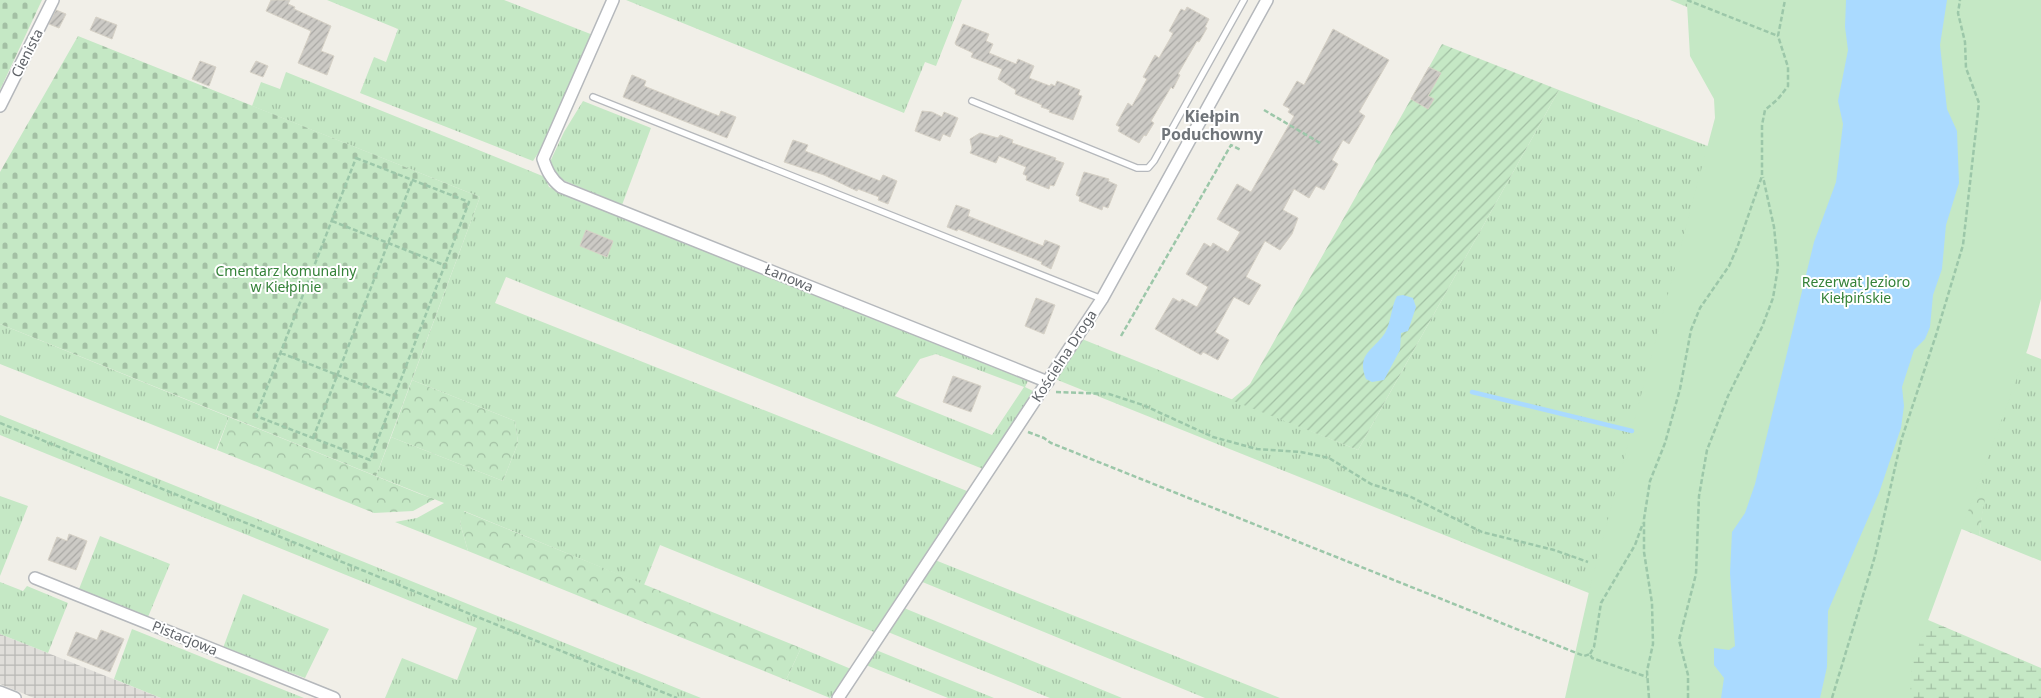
<svg xmlns="http://www.w3.org/2000/svg" width="2041" height="698" viewBox="0 0 2041 698" font-family="'Noto Sans',sans-serif">
	<style>
		.industrial { fill: url(#industrial-grid) }
		.grass { fill: url(#grass-tufts); fill-rule: evenodd }
		.forest { fill: url(#forest-crowns) }
		.wetland { fill: url(#wetland-marsh) }
		.cemetery { fill: url(#cemetery-stones) }
		.park { fill: #c5e8c5 }
		.garden { fill: url(#garden-furrows) }
		.water { fill: #aadaff }
		.lines { fill: none; stroke-linecap: round; stroke-linejoin: round }
		.stream { stroke: #aadaff; stroke-width: 4.5 }
		.building { fill: url(#building-hatch); stroke: #d6d1c6 }
		.lane-casing { stroke: #b5b8bc; stroke-width: 8 }
		.street-casing { stroke: #b5b8bc; stroke-width: 14 }
		.path { stroke: #9cc7a9; stroke-width: 2.5; stroke-dasharray: 5 2.5; stroke-linecap: butt }
		.lane { stroke: #fff; stroke-width: 5.5 }
		.street { stroke: #fff; stroke-width: 11 }
		.labels { text-anchor: middle; stroke-width: 4; stroke-linejoin: round; paint-order: stroke }
		.street-label { font-size: 14px; fill: #5f6368; stroke: #fff }
		.park-label { font-size: 14px; fill: #348238; stroke: #fff }
		.quarter-label { font-size: 16px; font-weight: bold; fill: #70757a; stroke: #fff }
	</style>
	<defs>
		<pattern id="industrial-grid" width="8" height="8" patternUnits="userSpaceOnUse" patternTransform="scale(1.25)"><rect width="8" height="8" fill="#e0deda"/><path d="M0 4h8M4 0v8" fill="none" stroke="#b9b8b5"/></pattern>
		<pattern id="grass-tufts" width="24" height="20" patternUnits="userSpaceOnUse" patternTransform="scale(1.25)"><rect width="24" height="20" fill="#c5e8c5"/><path d="M3 7l-1-3M5 7V3M7 7l1-3M15 17l-1-3M17 17v-4M19 17l1-3" fill="none" stroke="#a3c0a4"/></pattern>
		<pattern id="forest-crowns" width="20" height="18" patternUnits="userSpaceOnUse" patternTransform="scale(1.25)"><rect width="20" height="18" fill="#c5e8c5"/><path d="M2 6a3 3 0 1 1 6 0M12 15a3 3 0 1 1 6 0" fill="none" stroke="#a3c0a4"/></pattern>
		<pattern id="wetland-marsh" width="20" height="14" patternUnits="userSpaceOnUse" patternTransform="scale(1.25)"><rect width="20" height="14" fill="#c5e8c5"/><path d="M1 5h8M5 5V1M11 12h8M15 12V8" fill="none" stroke="#a3c0a4"/></pattern>
		<pattern id="cemetery-stones" width="16" height="16" patternUnits="userSpaceOnUse" patternTransform="scale(1.25)"><rect width="16" height="16" fill="#c5e8c5"/><path d="M2 7V4a2 2 0 0 1 4 0v3zM10 15v-3a2 2 0 0 1 4 0v3z" fill="#a3c0a4"/></pattern>
		<pattern id="garden-furrows" width="10" height="10" patternUnits="userSpaceOnUse" patternTransform="scale(1.25)"><rect width="10" height="10" fill="#c5e8c5"/><path d="M-1 1l2-2M0 10L10 0M9 11l2-2" fill="none" stroke="#a3c0a4"/></pattern>
		<pattern id="building-hatch" width="6" height="6" patternUnits="userSpaceOnUse" patternTransform="scale(1.25)"><rect width="6" height="6" fill="#cccac5"/><path d="M-1 1l2-2M0 6l6-6M5 7l2-2" fill="none" stroke="#a9a8a4"/></pattern>
	</defs>
	<rect width="100%" height="100%" fill="#f1efe8"/>
	<path class="industrial" d="M 0,634 L 161,698 L 34,698 L 0,684 Z"/>
	<path class="grass" d="M 327,0 L 504,0 L 593,35 L 546,141 L 533,161 L 360,93 L 374,57 L 386,62 L 398,29 Z
		M 626,0 L 962,0 L 936,66 L 925,62 L 904,113 Z
		M 1670,0 L 1822,0 L 1706,640 L 1055,379 L 1082,339 L 1358,450 L 1559,90 L 1758,165 L 1776,43 Z
		M 286,72 L 545,177 L 549,187 L 1028,381 L 1025,387 L 1035,392 L 983,469 L 506,277 L 495,303 L 967,491 L 874,632 L 660,545 L 644,585 L 464,511 L 460,523 L 468,551 L 395,522 L 417,518 L 444,503 L 376,476 L 391,437 L 503,481 L 518,443 L 515,421 L 412,380 L 480,197 L 252,106 L 261,82 L 280,89 ZM 936,354 L 1024,387 L 992,435 L 895,396 L 920,359 Z
		M 583,101 L 651,128 L 622,205 L 558,178 L 549,164 L 564,132 Z
		M 1944,320 L 2041,359 L 2041,561 L 1979,536 L 1986,485 L 1904,452 Z
		M 0,324 L 229,417 L 216,450 L 0,364 Z
		M 0,415 L 701,698 L 385,698 L 402,658 L 457,680 L 477,628 L 0,435 Z
		M 0,496 L 28,506 L 0,576 Z
		M 100,536 L 170,564 L 148,617 L 79,589 Z
		M 935,560 L 1280,698 L 1205,698 L 920,581 Z
		M 0,582 L 23,591 L 27,586 L 68,603 L 48,653 L 0,634 Z
		M 243,594 L 329,629 L 305,678 L 223,648 Z
		M 904,608 L 1122,698 L 1050,698 L 888,632 Z
		M 132,629 L 304,698 L 161,698 L 114,679 Z
		M 801,648 L 851,669 L 830,698 L 786,680 Z
		M 876,650 L 994,698 L 948,698 L 866,665 Z"/>
	<path class="forest" d="M 412,380 L 515,421 L 518,443 L 503,481 L 391,437 Z
		M 229,417 L 420,494 L 435,499 L 413,511 L 374,513 L 217,450 Z
		M 1904,452 L 1987,485 L 1979,536 L 1892,501 Z
		M 463,511 L 801,648 L 786,680 L 468,551 L 460,523 Z"/>
	<path class="wetland" d="M 1867,594 L 2041,668 L 2041,698 L 1843,698 Z"/>
	<path class="cemetery" d="M 0,0 L 42,0 L 0,90 Z
		M 78,36 L 480,197 L 376,476 L 0,324 L 0,172 Z"/>
	<path class="park" d="M 1689,0 L 2041,0 L 2041,299 L 2028,348 L 1912,664 L 1910,698 L 1565,698 L 1591,583 L 1715,118 L 1714,99 L 1690,56 L 1687,4 Z"/>
	<path class="garden" d="M 1442,44 L 1559,90 L 1358,450 L 1231,400 L 1250,384 Z"/>
	<path class="water" d="M 1846,0 L 1947,0 L 1940,45 L 1947,109 L 1957,131 L 1959,183 L 1946,225 L 1942,269 L 1933,295 L 1930,327 L 1925,339 L 1914,350 L 1902,387 L 1904,406 L 1901,428 L 1879,493 L 1828,611 L 1827,667 L 1820,698 L 1721,698 L 1724,678 L 1714,665 L 1714,648 L 1729,650 L 1735,646 L 1730,573 L 1732,532 L 1745,513 L 1755,484 L 1814,242 L 1836,182 L 1843,124 L 1838,101 L 1848,50 L 1845,27 Z
		M 1403,295 L 1413,298 L 1416,307 L 1408,331 L 1401,333 L 1400,350 L 1384,380 L 1372,382 L 1366,379 C 1356,354 1373,351 1385,333 C 1391,323 1391,307 1397,296 Z"/>
	<g class="lines">
		<path class="stream" d="M 1472,392 L 1632,431"/>
	</g>
	<path class="building" d="M 271,0 L 290,0 L 288,4 L 295,7 L 294,9 L 331,26 L 321,51 L 334,56 L 327,75 L 298,63 L 311,31 L 266,11 Z
		M 1187,7 L 1209,19 L 1205,27 L 1207,28 L 1199,42 L 1197,41 L 1178,74 L 1180,75 L 1173,89 L 1171,87 L 1151,121 L 1154,123 L 1146,136 L 1144,135 L 1139,143 L 1118,131 L 1120,127 L 1116,125 L 1128,103 L 1132,106 L 1147,79 L 1143,77 L 1155,55 L 1159,58 L 1171,37 L 1173,33 L 1169,31 L 1181,9 L 1185,11 Z
		M 56,10 L 66,14 L 59,28 L 49,24 Z
		M 96,17 L 117,25 L 112,39 L 90,30 Z
		M 963,24 L 989,34 L 986,41 L 993,44 L 989,53 L 1016,64 L 1018,59 L 1034,66 L 1029,78 L 1050,86 L 1051,84 L 1055,86 L 1057,81 L 1080,90 L 1078,95 L 1082,96 L 1073,120 L 1049,112 L 1050,110 L 1041,107 L 1042,105 L 1015,94 L 1016,90 L 998,79 L 1002,69 L 971,57 L 973,53 L 956,45 L 955,43 Z
		M 1333,29 L 1389,60 L 1359,112 L 1365,116 L 1349,144 L 1343,140 L 1332,160 L 1338,164 L 1324,190 L 1316,186 L 1309,198 L 1294,189 L 1283,210 L 1298,218 L 1292,234 L 1280,250 L 1265,241 L 1246,277 L 1261,285 L 1249,305 L 1234,297 L 1215,332 L 1229,340 L 1218,360 L 1203,352 L 1201,355 L 1155,329 L 1173,298 L 1180,302 L 1182,299 L 1197,307 L 1208,287 L 1186,274 L 1204,243 L 1211,247 L 1213,243 L 1228,252 L 1240,232 L 1217,219 L 1237,184 L 1251,192 L 1294,116 L 1288,112 L 1290,109 L 1283,105 L 1297,81 L 1304,85 Z
		M 200,61 L 216,67 L 209,86 L 192,79 Z
		M 256,61 L 268,66 L 263,77 L 250,72 Z
		M 1429,67 L 1441,73 L 1428,96 L 1434,99 L 1428,109 L 1411,99 Z
		M 632,75 L 646,81 L 644,86 L 719,116 L 721,111 L 736,117 L 727,138 L 623,97 Z
		M 922,111 L 932,112 L 942,117 L 944,112 L 958,118 L 950,137 L 943,134 L 940,141 L 915,131 Z
		M 980,133 L 998,138 L 1000,135 L 1013,140 L 1012,143 L 1056,158 L 1055,160 L 1064,163 L 1054,186 L 1050,185 L 1049,189 L 1026,180 L 1027,176 L 1023,174 L 1026,167 L 999,156 L 996,163 L 970,153 L 972,149 L 970,139 Z
		M 793,140 L 808,145 L 805,151 L 880,181 L 883,175 L 897,181 L 888,204 L 878,200 L 879,197 L 858,189 L 857,191 L 824,175 L 784,162 Z
		M 1084,172 L 1109,179 L 1108,181 L 1117,185 L 1108,208 L 1103,206 L 1102,210 L 1079,201 L 1080,197 L 1076,195 Z
		M 956,205 L 970,210 L 968,216 L 1043,246 L 1045,240 L 1060,246 L 1051,269 L 1041,264 L 1042,262 L 958,229 L 957,231 L 947,227 Z
		M 586,230 L 613,241 L 607,257 L 580,246 Z
		M 1036,298 L 1055,305 L 1044,334 L 1025,326 Z
		M 953,376 L 981,386 L 971,412 L 943,402 Z
		M 69,534 L 87,541 L 76,570 L 48,560 L 57,537 L 67,541 Z
		M 101,630 L 124,639 L 110,672 L 67,655 L 76,632 L 97,640 Z"/>
	<g class="lines">
		<g class="lane-casing">
			<path id="lane" d="M 593,97 L 1102,299
				M 972,101 L 1137,168 L 1148,168 L 1154,161 L 1244,0"/>
		</g>
		<g class="street-casing">
			<path id="street" d="M 613,0 L 543,159 C 547,171 551,179 561,187 L 1048,382
				M 0,106 L 53,0
				M 35,578 L 334,698
				M 0,692 L 15,698
				M 838,698 L 1102,299 L 1267,0"/>
		</g>
		<path class="path" d="M 1687,0 L 1778,36
			M 1264,110 L 1320,143
			M 356,158 L 469,202 L 370,460 L 256,416 Z
			M 332,221 L 444,265
			M 1121,336 L 1231,145 L 1241,150
			M 281,353 L 394,397
			M 1056,392 L 1109,394 L 1143,405 L 1213,437 L 1257,449 L 1301,452 L 1329,458 L 1371,484 L 1411,497 L 1482,532 L 1554,550 L 1588,562
			M 0,423 L 677,698
			M 1028,432 L 1044,438 L 1051,443 L 1584,656 L 1590,654 L 1592,658 L 1647,677
			M 313,438 L 412,181
			M 1590,654 L 1594,647 L 1601,603 L 1635,545 L 1643,523
			M 1649,698 L 1647,671 L 1653,644 L 1652,603 L 1644,552 L 1644,519 L 1650,481 L 1665,443 L 1680,389 L 1691,330 L 1700,308 L 1729,266 L 1737,248 L 1762,176 L 1762,125 L 1765,110 L 1778,99 L 1788,86 L 1788,67 L 1778,36 L 1785,0
			M 1688,698 L 1688,675 L 1679,640 L 1696,574 L 1699,496 L 1707,450 L 1728,396 L 1762,327 L 1773,298 L 1778,267 L 1774,227 L 1763,177
			M 1832,698 L 1875,556 L 1901,441 L 1936,335 L 1963,245 L 1979,103 L 1966,68 L 1965,42 L 1958,13 L 1960,0"/>
		<use href="#lane" class="lane"/>
		<use href="#street" class="street"/>
	</g>
	<g class="labels">
		<g class="street-label">
			<text transform="translate(27 53) rotate(-63)" y="5">Cienista</text>
			<text transform="translate(789 278) rotate(22)" y="5">Łanowa</text>
			<text transform="translate(1064 356) rotate(-57)" y="5">Kościelna Droga</text>
			<text transform="translate(185 638) rotate(22)" y="5">Pistacjowa</text>
		</g>
		<g class="park-label">
			<text x="286" y="276">Cmentarz komunalny<tspan x="286" dy="16">w Kiełpinie</tspan></text>
			<text x="1856" y="287">Rezerwat Jezioro<tspan x="1856" dy="16">Kiełpińskie</tspan></text>
		</g>
		<g class="quarter-label">
			<text x="1212" y="122">Kiełpin<tspan x="1212" dy="18">Poduchowny</tspan></text>
		</g>
	</g>
</svg>
